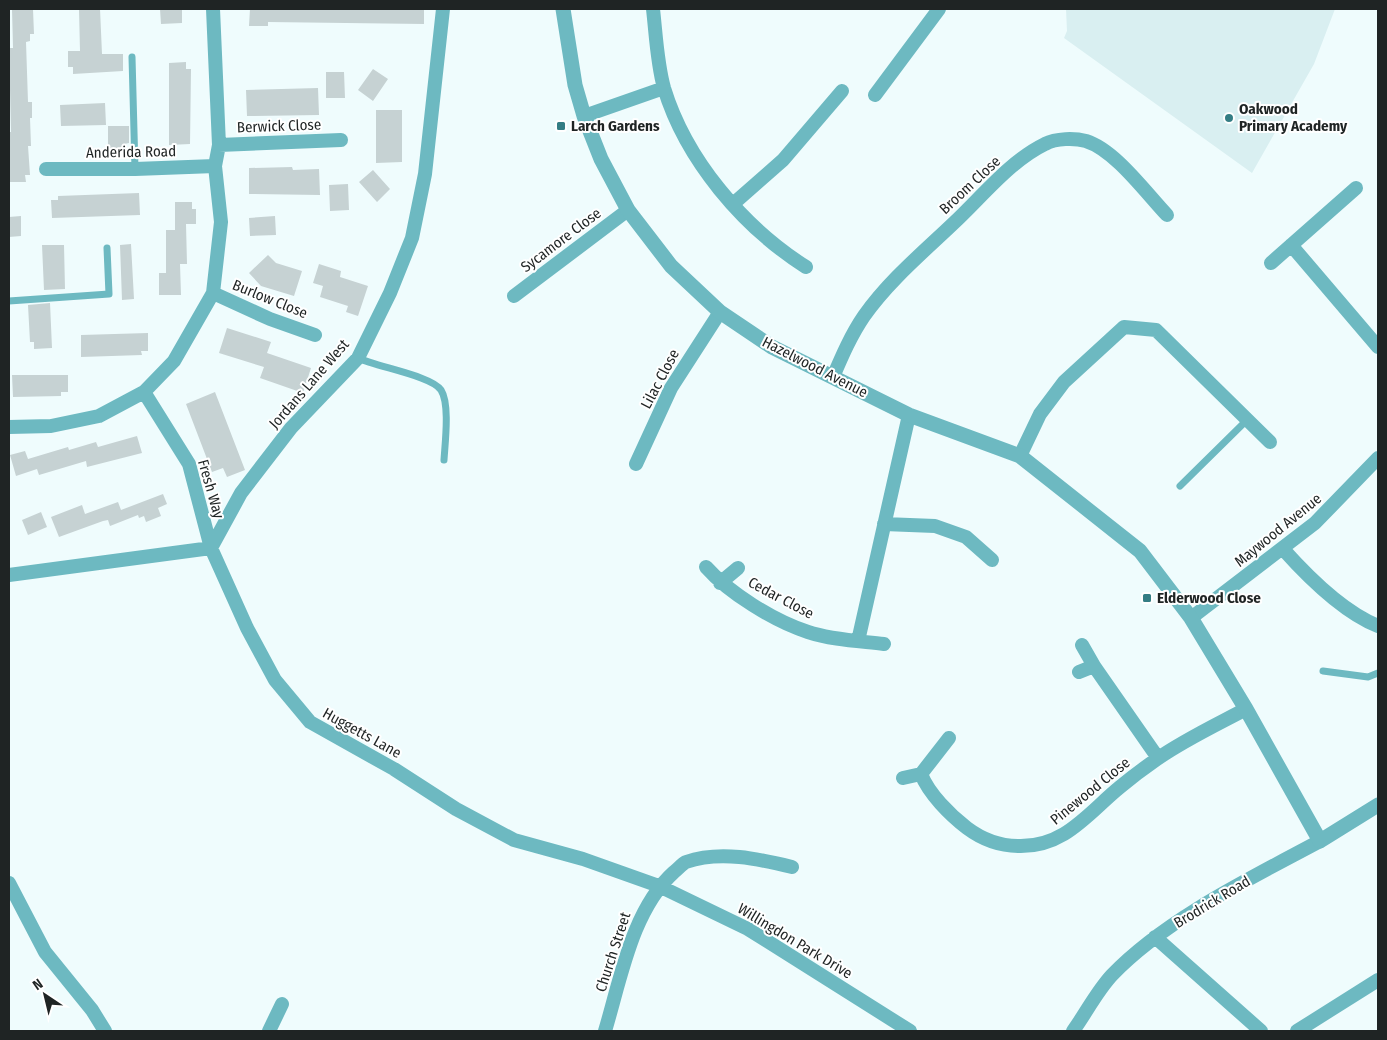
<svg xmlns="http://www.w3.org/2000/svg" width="1387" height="1040" viewBox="0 0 1387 1040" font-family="'Fira Sans Condensed',sans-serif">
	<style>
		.built { fill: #d9eff1 }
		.building { fill: #c6d2d3 }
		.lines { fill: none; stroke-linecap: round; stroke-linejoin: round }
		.service { stroke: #6db9c1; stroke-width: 7 }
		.minor { stroke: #6db9c1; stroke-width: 14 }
		.tertiary { stroke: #6db9c1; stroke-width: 15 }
		.poi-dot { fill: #347d84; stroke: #fff; stroke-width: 2 }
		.labels { text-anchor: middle; stroke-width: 4; stroke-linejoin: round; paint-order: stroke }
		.poi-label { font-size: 15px; font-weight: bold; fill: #1f2424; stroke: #fff; text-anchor: start }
		.street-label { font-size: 15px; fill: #1f2424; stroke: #fff }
	</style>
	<rect width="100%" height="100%" fill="#effcfd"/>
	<path class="built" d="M 1066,9 L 1335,9 L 1314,64 L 1252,173 L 1064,38 L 1067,31 Z"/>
	<path class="building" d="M 12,9 L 33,9 L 34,34 L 30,34 L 30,41 L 26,42 L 28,102 L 32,102 L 32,118 L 30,118 L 31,146 L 28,146 L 30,175 L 25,175 L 26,182 L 9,182 L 9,132 L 11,132 L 9,48 L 13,48 Z
		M 79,9 L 100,9 L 102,54 L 123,54 L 123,71 L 73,74 L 73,67 L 68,67 L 68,51 L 80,51 Z
		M 160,9 L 182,9 L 182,23 L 161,24 Z
		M 250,9 L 424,9 L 424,24 L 268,22 L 268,26 L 249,26 Z
		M 186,62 L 186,69 L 191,69 L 190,144 L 169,145 L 169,63 Z
		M 373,69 L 388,79 L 373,101 L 358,90 Z
		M 326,72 L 344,72 L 345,98 L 326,98 Z
		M 318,88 L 319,115 L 247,116 L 246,90 Z
		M 105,103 L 106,125 L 61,126 L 60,105 Z
		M 376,110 L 402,110 L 402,162 L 376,163 Z
		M 108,126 L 129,126 L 129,143 L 124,144 L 124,148 L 108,148 Z
		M 292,167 L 293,170 L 319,169 L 320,195 L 249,194 L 249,168 Z
		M 373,170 L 390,189 L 377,202 L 359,182 Z
		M 348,184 L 349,210 L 330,211 L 329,185 Z
		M 139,193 L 140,215 L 52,218 L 51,200 L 58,200 L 58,196 Z
		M 175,202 L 192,202 L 192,209 L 196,209 L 196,224 L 186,224 L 187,264 L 180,264 L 181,295 L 159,295 L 159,273 L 166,273 L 166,230 L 175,230 Z
		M 21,216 L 21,236 L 9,237 L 9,217 Z
		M 275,216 L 276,235 L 250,236 L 249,218 Z
		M 131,244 L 134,299 L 122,300 L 120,245 Z
		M 42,245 L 64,245 L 65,289 L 44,290 Z
		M 268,255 L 276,263 L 302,271 L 294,296 L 261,286 L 249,273 Z
		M 319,264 L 341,271 L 340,277 L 368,286 L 358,316 L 346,312 L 348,306 L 320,297 L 323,286 L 313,283 Z
		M 50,303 L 52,348 L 34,349 L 34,342 L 30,342 L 28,305 Z
		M 227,328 L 271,342 L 267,353 L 311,368 L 303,393 L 260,378 L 264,367 L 219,353 Z
		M 148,333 L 148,351 L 141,351 L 142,355 L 81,357 L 81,335 Z
		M 12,375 L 68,375 L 68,392 L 61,392 L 61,396 L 13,397 Z
		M 215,392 L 245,470 L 227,477 L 223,468 L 212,472 L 186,404 Z
		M 137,436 L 142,453 L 87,467 L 86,461 L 39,475 L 37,469 L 16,476 L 10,455 L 25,451 L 28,459 L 68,447 L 69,450 L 96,442 L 98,447 Z
		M 163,494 L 167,504 L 158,508 L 161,516 L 146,522 L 144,516 L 139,518 L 138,515 L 110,526 L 108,520 L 103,521 L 59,537 L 51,517 L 82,505 L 85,514 L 118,502 L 121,510 Z
		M 41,512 L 47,527 L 28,535 L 22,520 Z"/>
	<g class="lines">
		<path class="service" d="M 132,57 L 135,169
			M 9,301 L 109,294 L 107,248
			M 358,358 C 377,367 432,376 441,390 C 450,404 445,443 444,460
			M 1180,486 L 1247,420
			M 1323,671 L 1368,677 L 1378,673"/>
		<path class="minor" d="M 653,9 C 656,35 657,63 664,88 C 686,160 743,227 806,267
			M 875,95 L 939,9
			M 584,116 L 664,88
			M 219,145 L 341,140
			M 46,169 L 135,169 L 215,166
			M 733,204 L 783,160 L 842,91
			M 1291,245 L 1378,347
			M 1271,263 L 1356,188
			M 213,293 L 270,319 L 315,335
			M 514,296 L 628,210
			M 833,377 C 842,356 851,335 864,316 C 890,279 927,249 959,218 C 985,193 1012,160 1045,144 C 1056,138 1075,138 1086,141 C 1115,150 1146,193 1167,215
			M 144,392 L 189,464 L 211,548 L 247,628 L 275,680 L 310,722 L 394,769 L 456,809 L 514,840 L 583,859 L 659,886 L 748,929 L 910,1031
			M 9,427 L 51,426 L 99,416 L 144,392 L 174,361 L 213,293 L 221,222 L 215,166 L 219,145 L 213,9
			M 1020,456 L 1040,414 L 1064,382 L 1124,327 L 1156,330 L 1270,442
			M 636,464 L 671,388 L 720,312
			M 884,524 L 935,526 L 966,537 L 992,560
			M 211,548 L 241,493 L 291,428 L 358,358 L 390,293 L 412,238 L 425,174 L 443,9
			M 1283,549 C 1308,577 1343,612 1378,626
			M 706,567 C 729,593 774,621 808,632 C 832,640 859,641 884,644
			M 9,575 L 211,548
			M 720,583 L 738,568
			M 1191,618 L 1315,523 L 1378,458
			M 858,641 L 909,415
			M 1082,645 L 1094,666 L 1158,758
			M 1079,672 L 1094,666
			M 949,738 L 921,774 C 929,794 950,815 967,828 C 983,840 999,846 1019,846 C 1065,847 1088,813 1120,787 C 1132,777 1144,768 1157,759 C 1184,740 1216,725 1246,709
			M 903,778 L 921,774
			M 9,883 L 45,952 L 92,1010 L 105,1031
			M 1155,937 L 1261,1031
			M 269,1031 L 282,1004
			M 605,1031 C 621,978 632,910 674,872 C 678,869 682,864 686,862 C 720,850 759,859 792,867
			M 1073,1031 C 1086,1013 1097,991 1112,975 C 1166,919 1251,878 1320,841
			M 1297,1031 L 1378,980"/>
		<path class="tertiary" d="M 563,9 L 575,85 L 584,116 L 601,159 L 628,210 L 671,266 L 720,312 L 772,347 L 909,415 L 1020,456 L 1140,551 L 1191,618 L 1246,709 L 1320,841 L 1378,805"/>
	</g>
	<g class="poi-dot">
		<circle cx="1229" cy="118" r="5"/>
		<rect x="556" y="121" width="10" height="10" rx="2.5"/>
		<rect x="1142" y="593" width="10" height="10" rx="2.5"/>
	</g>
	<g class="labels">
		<g class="poi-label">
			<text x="1239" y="114">Oakwood<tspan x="1239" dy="17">Primary Academy</tspan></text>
			<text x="571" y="131">Larch Gardens</text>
			<text x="1157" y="603">Elderwood Close</text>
		</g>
		<g class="street-label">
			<text transform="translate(279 126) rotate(-2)" y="5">Berwick Close</text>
			<text transform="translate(131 152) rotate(-1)" y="5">Anderida Road</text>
			<text transform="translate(970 185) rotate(-43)" y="5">Broom Close</text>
			<text transform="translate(561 240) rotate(-37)" y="5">Sycamore Close</text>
			<text transform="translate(270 299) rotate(22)" y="5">Burlow Close</text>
			<text transform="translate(815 367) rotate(27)" y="5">Hazelwood Avenue</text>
			<text transform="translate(660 379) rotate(-62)" y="5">Lilac Close</text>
			<text transform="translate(309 384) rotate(-49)" y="5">Jordans Lane West</text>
			<text transform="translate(211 489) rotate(74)" y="5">Fresh Way</text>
			<text transform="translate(1278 530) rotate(-39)" y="5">Maywood Avenue</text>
			<text transform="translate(781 598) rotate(28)" y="5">Cedar Close</text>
			<text transform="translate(362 733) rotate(29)" y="5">Huggetts Lane</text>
			<text transform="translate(1090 791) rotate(-39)" y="5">Pinewood Close</text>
			<text transform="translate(1212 902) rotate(-31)" y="5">Brodrick Road</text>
			<text transform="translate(795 941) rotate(31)" y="5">Willingdon Park Drive</text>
			<text transform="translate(613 952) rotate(-72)" y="5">Church Street</text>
		</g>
	</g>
	<rect width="1387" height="1040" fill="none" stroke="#1f2424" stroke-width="20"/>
	<g transform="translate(45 995) rotate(325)" stroke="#ffffff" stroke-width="4" paint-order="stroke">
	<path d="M0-4L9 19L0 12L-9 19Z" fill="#1f2424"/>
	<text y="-8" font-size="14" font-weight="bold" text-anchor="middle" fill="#1f2424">N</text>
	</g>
</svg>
